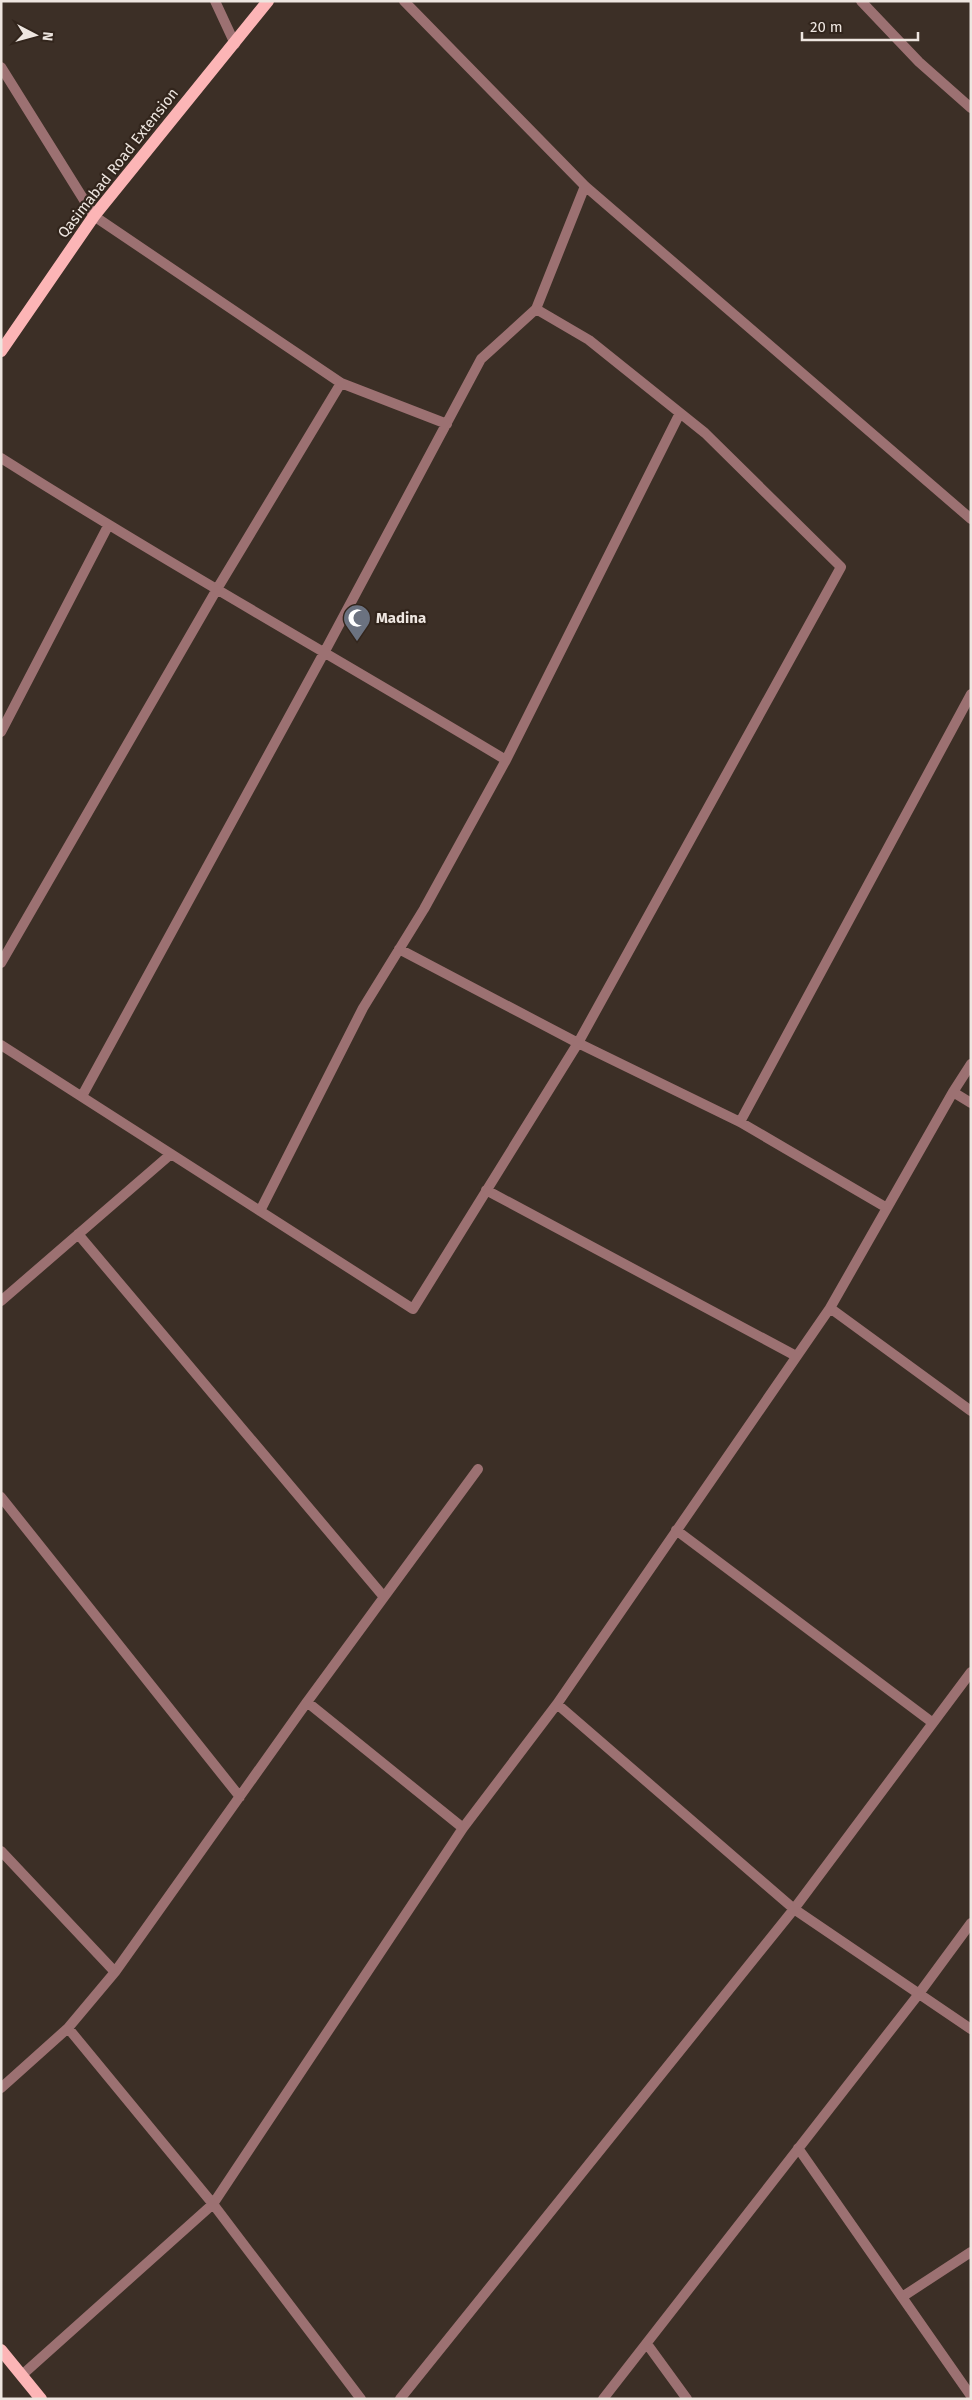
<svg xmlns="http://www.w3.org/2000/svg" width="972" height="2400" viewBox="0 0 972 2400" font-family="'Fira Sans',sans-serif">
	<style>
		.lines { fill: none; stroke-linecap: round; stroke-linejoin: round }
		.street { stroke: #9c7172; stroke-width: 10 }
		.primary { stroke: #fcb5b6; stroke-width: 12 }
		.labels { text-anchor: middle; stroke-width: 4.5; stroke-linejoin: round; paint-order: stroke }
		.street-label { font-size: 15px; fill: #eee6e0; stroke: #32251c }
		.poi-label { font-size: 15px; font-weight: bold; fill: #eee6e0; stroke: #32251c; text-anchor: start }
	</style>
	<rect width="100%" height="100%" fill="#3c2f26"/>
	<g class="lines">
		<path class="street" d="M 215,1 L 235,44
			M 404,1 L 585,186 L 971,519
			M 861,1 L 919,62 L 971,108
			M 1,67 L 94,216 L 341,383 L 447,424
			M 1,458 C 167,563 338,659 506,760 L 424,909 L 363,1008 L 260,1211
			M 1,732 L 108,526
			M 506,760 L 680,413
			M 399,949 L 578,1043 L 740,1122 L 887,1208 L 953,1092 L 971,1103
			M 1,963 L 217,589 L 341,383
			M 1,1045 L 413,1309 L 578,1043 L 841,567 L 705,433 L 589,340 L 536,309 L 585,186
			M 953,1092 L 971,1064
			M 82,1096 L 325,651 L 481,359 L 536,309
			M 740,1122 L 971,694
			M 486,1190 L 796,1356
			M 78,1234 L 384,1597
			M 1,1301 L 171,1154
			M 830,1308 L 887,1208
			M 1,1497 L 240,1797
			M 676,1530 L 933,1723
			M 307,1702 L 478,1469
			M 557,1704 L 794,1909 L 971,1672
			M 1,1851 L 115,1972
			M 68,2028 L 213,2204 L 361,2399
			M 1,2088 L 68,2028 L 115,1972 L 307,1702 L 463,1828
			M 798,2148 L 971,2396
			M 902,2297 L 971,2252
			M 647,2344 L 687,2399
			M 22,2375 L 213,2204 L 463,1828 L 557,1704 L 830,1308 L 971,1411
			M 400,2399 L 794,1909 L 971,2029
			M 603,2399 L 918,1995 L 971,1923"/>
		<path class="primary" d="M 1,351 L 94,216 L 268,1
			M 1,2350 L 41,2399"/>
	</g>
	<defs>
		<g id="mosque-pin" transform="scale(1.4375)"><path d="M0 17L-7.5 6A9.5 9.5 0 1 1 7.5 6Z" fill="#6b7280" stroke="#32251c"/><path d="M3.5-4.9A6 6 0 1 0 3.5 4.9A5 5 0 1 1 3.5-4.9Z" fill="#fff"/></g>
	</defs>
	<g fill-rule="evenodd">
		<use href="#mosque-pin" x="357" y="618"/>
	</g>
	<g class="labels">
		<g class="street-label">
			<text transform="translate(118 163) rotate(-52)" y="5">Qasimabad Road Extension</text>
		</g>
		<g class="poi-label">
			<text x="376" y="623">Madina</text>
		</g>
	</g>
	<rect width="972" height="2400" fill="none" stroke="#eee6e0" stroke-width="5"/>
	<g transform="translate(35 35) rotate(96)" stroke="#32251c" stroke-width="4" paint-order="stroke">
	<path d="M0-4L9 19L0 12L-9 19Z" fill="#eee6e0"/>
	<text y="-8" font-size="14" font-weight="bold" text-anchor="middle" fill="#eee6e0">N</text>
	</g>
	<path d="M802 32v8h116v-8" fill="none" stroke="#eee6e0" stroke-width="2.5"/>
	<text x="810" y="32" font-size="15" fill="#eee6e0" stroke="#32251c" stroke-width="4" paint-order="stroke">20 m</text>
</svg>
